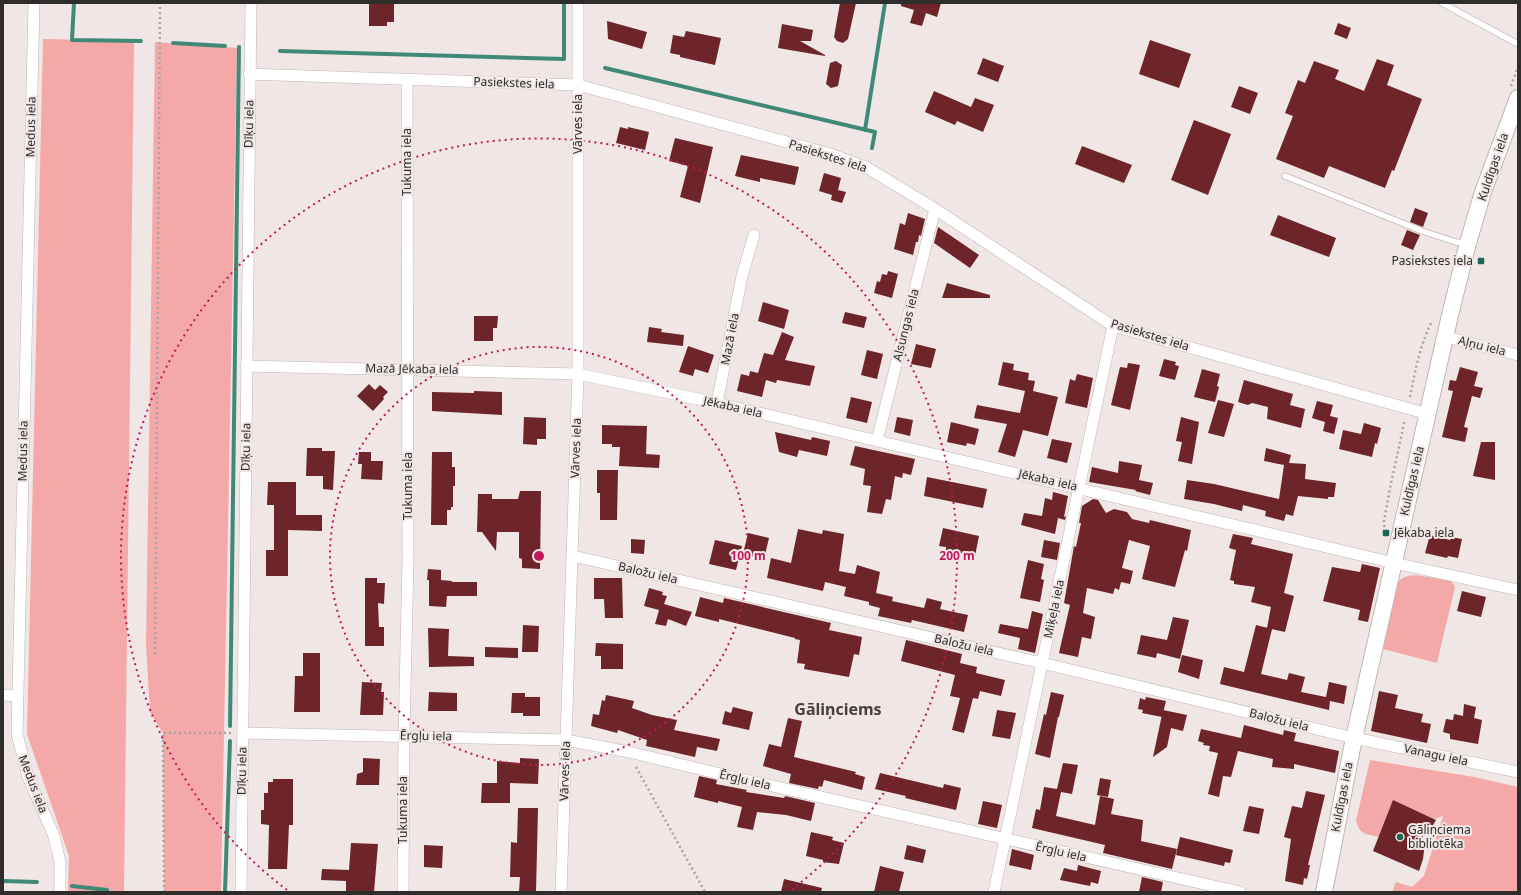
<svg xmlns="http://www.w3.org/2000/svg" width="1521" height="895" viewBox="0 0 1521 895" font-family="'Noto Sans',sans-serif">
	<style>
		.green { fill: #f4a8a7 }
		.lines { fill: none; stroke-linecap: round; stroke-linejoin: round }
		.stream { stroke: #408979; stroke-width: 4 }
		.building { fill: #6d252a }
		.lane-casing { stroke: #beb6b5; stroke-width: 7 }
		.street-casing { stroke: #beb6b5; stroke-width: 12 }
		.secondary-casing { stroke: #beb6b5; stroke-width: 18 }
		.path { stroke: #aaa3a3; stroke-width: 2.5; stroke-dasharray: 2 3; stroke-linecap: butt }
		.lane { stroke: #fff; stroke-width: 5.5 }
		.street { stroke: #fff; stroke-width: 11 }
		.secondary { stroke: #fff; stroke-width: 16 }
		.ring { fill: none; stroke: #c2185b; stroke-width: 2; stroke-dasharray: 2 4 }
		.poi-dot { fill: #1e6355; stroke: #efe6e5; stroke-width: 1.5 }
		.labels { text-anchor: middle; stroke-width: 4; stroke-linejoin: round; paint-order: stroke }
		.street-label { font-size: 12px; fill: #2f2c2c; stroke: #efe6e5 }
		.poi-label { font-size: 12px; fill: #2f2c2c; stroke: #efe6e5; text-anchor: start }
		.district-label { font-size: 16px; font-weight: bold; fill: #463f3f; stroke: #efe6e5 }
		.centre { fill: #c2185b; stroke: #efe6e5; stroke-width: 2 }
		.ring-label { font-size: 12px; text-anchor: middle; font-weight: bold; fill: #c2185b; stroke: #efe6e5; stroke-width: 4; stroke-linejoin: round; paint-order: stroke }
	</style>
	<rect width="100%" height="100%" fill="#efe6e5"/>
	<path class="green" d="M 43,39 L 134,41 L 124,892 L 68,892 L 69,856 L 27,734 Z
		M 155,42 L 237,48 L 221,892 L 164,892 L 163,733 L 150,712 L 146,645 Z
		M 1415,575 L 1451,581 L 1455,587 L 1437,663 L 1383,649 L 1396,585 C 1401,577 1406,576 1415,575 Z
		M 1370,760 L 1474,777 L 1518,787 L 1518,892 L 1392,892 L 1396,882 L 1412,887 L 1424,876 L 1443,816 L 1435,819 L 1393,801 L 1379,837 C 1366,834 1360,835 1356,821 Z"/>
	<g class="lines">
		<path class="stream" d="M 74,3 L 72,40 L 141,41
			M 173,43 L 225,46
			M 280,51 L 564,59 L 564,3
			M 605,68 L 875,132 L 872,148
			M 865,130 L 885,3
			M 230,726 L 239,47
			M 3,881 L 37,882
			M 72,886 L 107,890 L 107,892
			M 225,892 L 230,741"/>
	</g>
	<path class="building" d="M 369,3 L 394,3 L 394,22 L 387,22 L 387,26 L 369,26 Z
		M 840,3 L 856,3 L 848,39 L 843,43 L 837,41 L 834,37 Z
		M 901,3 L 941,3 L 937,17 L 926,13 L 922,26 L 910,23 L 914,10 L 901,6 Z
		M 607,21 L 647,32 L 642,49 L 608,39 Z
		M 1338,23 L 1351,28 L 1347,39 L 1334,34 Z
		M 782,24 L 813,30 L 811,41 L 800,41 L 825,55 L 825,56 L 778,48 Z
		M 686,31 L 721,38 L 715,65 L 680,57 L 680,55 L 670,53 L 673,35 L 684,37 Z
		M 1150,40 L 1191,54 L 1179,88 L 1139,74 Z
		M 983,58 L 1004,66 L 998,82 L 977,74 Z
		M 1377,59 L 1394,65 L 1387,85 L 1422,99 L 1394,171 L 1392,170 L 1385,188 L 1329,166 L 1324,178 L 1276,159 L 1293,116 L 1285,113 L 1298,80 L 1305,83 L 1314,61 L 1339,70 L 1335,79 L 1364,91 Z
		M 836,61 L 842,65 L 838,86 L 831,88 L 826,84 L 830,63 Z
		M 1239,86 L 1258,93 L 1250,114 L 1231,107 Z
		M 934,91 L 971,107 L 975,98 L 994,105 L 983,132 L 957,121 L 955,125 L 925,112 Z
		M 1194,120 L 1231,134 L 1208,195 L 1171,180 Z
		M 620,127 L 628,129 L 628,127 L 649,132 L 645,150 L 616,143 Z
		M 675,138 L 713,147 L 700,203 L 680,197 L 688,166 L 669,161 Z
		M 1082,146 L 1132,165 L 1124,183 L 1075,164 Z
		M 741,155 L 799,167 L 795,185 L 760,178 L 760,182 L 735,176 Z
		M 824,173 L 841,178 L 838,190 L 846,192 L 842,203 L 831,200 L 832,195 L 819,191 Z
		M 1415,208 L 1428,213 L 1423,227 L 1410,222 Z
		M 908,213 L 925,219 L 921,236 L 919,235 L 918,242 L 916,242 L 913,255 L 894,249 L 900,223 L 905,225 Z
		M 1278,215 L 1336,238 L 1329,257 L 1270,235 Z
		M 938,227 L 979,255 L 970,268 L 934,243 Z
		M 1407,230 L 1420,235 L 1413,250 L 1401,245 Z
		M 888,271 L 898,274 L 892,298 L 874,293 L 877,281 L 880,282 L 882,274 L 887,275 Z
		M 947,283 L 990,295 L 990,298 L 942,298 Z
		M 763,302 L 789,310 L 784,329 L 758,321 Z
		M 845,312 L 867,317 L 864,328 L 842,323 Z
		M 474,316 L 498,316 L 497,328 L 493,328 L 493,341 L 474,341 Z
		M 649,327 L 662,329 L 661,332 L 684,335 L 683,346 L 647,342 Z
		M 782,332 L 794,337 L 785,360 L 815,366 L 810,386 L 777,380 L 776,383 L 766,380 L 762,397 L 737,391 L 741,374 L 749,376 L 750,371 L 758,373 L 764,353 L 773,355 Z
		M 916,344 L 936,349 L 931,368 L 911,364 Z
		M 688,346 L 714,355 L 708,373 L 695,369 L 693,376 L 679,372 Z
		M 867,350 L 883,354 L 877,379 L 861,375 Z
		M 1164,359 L 1176,362 L 1175,365 L 1179,366 L 1175,380 L 1159,376 Z
		M 1003,362 L 1014,364 L 1013,370 L 1029,373 L 1028,380 L 1035,381 L 1033,391 L 1058,397 L 1048,436 L 1023,430 L 1015,457 L 998,452 L 1007,424 L 974,418 L 977,405 L 1020,413 L 1025,391 L 998,385 Z
		M 1128,363 L 1140,365 L 1130,410 L 1111,405 L 1120,367 L 1127,368 Z
		M 1460,367 L 1478,372 L 1474,386 L 1483,388 L 1480,398 L 1472,396 L 1464,427 L 1468,428 L 1465,442 L 1442,437 L 1453,391 L 1448,390 L 1450,380 L 1456,381 Z
		M 1202,369 L 1220,374 L 1217,386 L 1219,387 L 1215,402 L 1194,397 Z
		M 1077,374 L 1093,378 L 1087,408 L 1065,403 L 1070,379 L 1075,381 Z
		M 1244,380 L 1293,394 L 1290,405 L 1305,409 L 1301,428 L 1267,419 L 1268,407 L 1252,403 L 1248,405 L 1238,402 Z
		M 369,384 L 375,390 L 380,385 L 388,392 L 383,397 L 384,399 L 373,411 L 357,396 Z
		M 474,391 L 502,392 L 502,415 L 432,411 L 432,392 L 474,393 Z
		M 851,397 L 872,402 L 867,423 L 846,418 Z
		M 1218,400 L 1234,404 L 1224,437 L 1208,433 Z
		M 1317,401 L 1333,405 L 1330,416 L 1338,418 L 1334,434 L 1323,431 L 1325,422 L 1312,418 Z
		M 524,417 L 546,418 L 546,439 L 537,439 L 537,445 L 523,444 Z
		M 897,417 L 913,420 L 910,436 L 894,432 Z
		M 1181,417 L 1199,422 L 1192,464 L 1178,461 L 1182,442 L 1176,441 Z
		M 951,422 L 979,429 L 975,445 L 967,443 L 966,446 L 947,442 Z
		M 1364,423 L 1381,428 L 1377,444 L 1375,443 L 1372,457 L 1339,449 L 1343,430 L 1361,434 Z
		M 602,425 L 647,426 L 646,454 L 660,455 L 659,468 L 619,466 L 620,447 L 612,447 L 612,444 L 602,444 Z
		M 775,432 L 811,440 L 812,437 L 830,441 L 827,456 L 799,450 L 797,457 L 779,452 Z
		M 1052,439 L 1072,443 L 1067,463 L 1047,458 Z
		M 1481,442 L 1495,442 L 1495,480 L 1473,476 Z
		M 855,446 L 915,459 L 911,475 L 903,473 L 902,478 L 895,476 L 891,500 L 886,499 L 882,514 L 867,512 L 871,486 L 863,485 L 865,469 L 850,465 Z
		M 307,448 L 322,448 L 322,451 L 335,451 L 333,490 L 323,489 L 323,476 L 306,476 Z
		M 1266,448 L 1291,455 L 1289,463 L 1306,464 L 1305,479 L 1336,483 L 1334,497 L 1328,497 L 1328,499 L 1298,496 L 1293,516 L 1286,514 L 1284,521 L 1265,516 L 1266,511 L 1243,505 L 1242,511 L 1214,504 L 1184,499 L 1187,480 L 1214,484 L 1279,499 L 1284,465 L 1264,461 Z
		M 359,452 L 371,452 L 371,461 L 383,461 L 382,480 L 361,479 L 362,464 L 358,464 Z
		M 432,452 L 452,452 L 452,467 L 455,467 L 455,486 L 453,486 L 453,507 L 451,507 L 451,510 L 447,510 L 447,525 L 431,525 Z
		M 1119,461 L 1142,465 L 1139,480 L 1153,483 L 1150,495 L 1135,491 L 1136,490 L 1089,482 L 1092,467 L 1118,473 Z
		M 597,470 L 618,470 L 617,520 L 600,520 L 600,493 L 597,493 Z
		M 927,477 L 987,489 L 983,508 L 924,496 Z
		M 268,482 L 296,482 L 296,515 L 322,515 L 322,531 L 288,530 L 288,576 L 266,576 L 266,550 L 274,550 L 274,505 L 267,505 Z
		M 520,491 L 541,491 L 540,569 L 522,568 L 522,559 L 519,558 L 519,532 L 497,532 L 496,551 L 482,532 L 477,532 L 478,494 L 492,494 L 492,499 L 518,499 Z
		M 1053,492 L 1068,496 L 1064,517 L 1066,516 L 1065,520 L 1058,518 L 1055,534 L 1021,525 L 1024,513 L 1042,516 L 1045,498 L 1052,500 Z
		M 1093,499 L 1098,500 L 1106,513 L 1114,509 L 1127,512 L 1132,519 L 1149,523 L 1150,520 L 1191,530 L 1187,551 L 1185,550 L 1175,587 L 1142,579 L 1150,546 L 1129,540 L 1122,568 L 1133,571 L 1130,584 L 1121,582 L 1119,590 L 1115,588 L 1113,594 L 1087,588 L 1083,613 L 1095,617 L 1091,639 L 1082,637 L 1078,657 L 1059,653 L 1070,605 L 1064,603 L 1074,546 L 1076,547 L 1081,523 L 1079,523 L 1082,506 Z
		M 943,528 L 979,536 L 975,556 L 946,550 L 946,547 L 939,546 Z
		M 798,529 L 822,534 L 823,530 L 844,534 L 839,571 L 855,574 L 857,565 L 880,572 L 876,593 L 893,597 L 892,601 L 924,608 L 927,598 L 942,602 L 940,609 L 968,615 L 964,632 L 912,620 L 911,623 L 878,616 L 880,608 L 869,605 L 869,602 L 844,596 L 846,587 L 825,582 L 823,591 L 767,578 L 771,558 L 791,563 Z
		M 748,533 L 769,538 L 764,559 L 743,554 Z
		M 1233,534 L 1253,538 L 1251,544 L 1293,554 L 1284,593 L 1294,596 L 1285,632 L 1267,628 L 1271,607 L 1251,602 L 1255,587 L 1234,584 L 1234,581 L 1230,580 L 1236,550 L 1229,548 Z
		M 1430,535 L 1450,540 L 1451,537 L 1462,539 L 1458,558 L 1448,556 L 1447,558 L 1425,553 Z
		M 631,539 L 645,540 L 644,554 L 631,553 Z
		M 715,540 L 742,546 L 736,570 L 709,564 Z
		M 1044,540 L 1060,543 L 1057,560 L 1041,557 Z
		M 1028,560 L 1044,564 L 1041,579 L 1044,580 L 1040,602 L 1020,598 Z
		M 1362,564 L 1380,568 L 1368,622 L 1358,620 L 1360,610 L 1323,601 L 1332,567 L 1360,572 Z
		M 428,569 L 441,570 L 441,580 L 452,581 L 452,582 L 477,582 L 477,596 L 447,596 L 446,607 L 429,606 L 429,580 L 427,580 Z
		M 365,578 L 377,578 L 377,583 L 385,583 L 384,604 L 378,603 L 379,627 L 384,627 L 384,646 L 365,646 Z
		M 594,578 L 622,578 L 623,618 L 605,618 L 604,599 L 594,599 Z
		M 649,588 L 663,592 L 662,595 L 667,596 L 664,604 L 692,612 L 686,626 L 668,619 L 666,626 L 655,624 L 659,610 L 644,606 Z
		M 1462,591 L 1486,597 L 1481,617 L 1457,611 Z
		M 700,597 L 723,603 L 724,598 L 831,623 L 829,630 L 862,637 L 859,655 L 854,654 L 849,677 L 804,669 L 805,664 L 797,663 L 800,640 L 795,639 L 795,638 L 719,619 L 719,622 L 695,616 Z
		M 1032,611 L 1043,614 L 1035,653 L 1018,649 L 1020,638 L 998,633 L 1000,624 L 1028,629 Z
		M 1173,617 L 1189,620 L 1180,659 L 1157,653 L 1156,658 L 1137,654 L 1141,635 L 1167,640 Z
		M 523,625 L 539,626 L 538,652 L 522,652 Z
		M 1256,625 L 1272,629 L 1261,674 L 1287,680 L 1289,673 L 1305,677 L 1301,692 L 1326,697 L 1329,682 L 1347,686 L 1344,704 L 1330,701 L 1329,710 L 1220,684 L 1224,667 L 1244,672 Z
		M 428,628 L 449,629 L 448,656 L 474,657 L 474,666 L 429,667 Z
		M 906,640 L 962,654 L 960,663 L 977,667 L 976,673 L 1005,680 L 1001,696 L 980,691 L 978,699 L 973,698 L 964,733 L 952,730 L 960,698 L 950,696 L 955,675 L 901,661 Z
		M 596,643 L 623,644 L 623,669 L 601,669 L 601,656 L 595,656 Z
		M 485,647 L 518,648 L 518,658 L 485,657 Z
		M 303,653 L 320,653 L 320,712 L 294,712 L 295,676 L 303,676 Z
		M 1182,655 L 1203,660 L 1199,679 L 1178,672 Z
		M 362,682 L 382,683 L 381,692 L 384,692 L 383,715 L 360,715 Z
		M 1379,691 L 1398,695 L 1395,708 L 1423,714 L 1421,722 L 1431,724 L 1427,743 L 1371,731 Z
		M 429,692 L 457,693 L 457,711 L 428,711 Z
		M 1051,692 L 1064,695 L 1059,717 L 1058,717 L 1050,758 L 1035,754 L 1044,714 L 1046,715 Z
		M 512,693 L 525,693 L 525,697 L 540,697 L 540,716 L 523,716 L 523,713 L 511,713 Z
		M 606,695 L 634,701 L 632,708 L 652,715 L 677,720 L 674,730 L 720,739 L 717,751 L 697,747 L 695,757 L 646,746 L 647,740 L 618,730 L 617,733 L 591,726 L 593,714 L 599,715 L 602,700 L 605,701 Z
		M 1146,697 L 1166,701 L 1162,717 L 1142,713 L 1143,710 L 1138,709 L 1140,698 L 1145,700 Z
		M 1464,704 L 1476,707 L 1474,718 L 1482,720 L 1478,744 L 1450,739 L 1450,734 L 1443,732 L 1446,719 L 1453,720 L 1454,714 L 1463,716 Z
		M 733,707 L 753,712 L 749,730 L 722,724 L 725,711 L 731,713 Z
		M 997,710 L 1016,713 L 1010,739 L 992,736 Z
		M 1163,710 L 1187,715 L 1183,731 L 1171,728 L 1167,747 L 1153,757 Z
		M 788,718 L 802,721 L 794,757 L 856,772 L 855,774 L 865,777 L 862,790 L 824,780 L 822,787 L 819,786 L 818,789 L 789,783 L 791,774 L 763,766 L 769,744 L 781,747 Z
		M 1244,725 L 1283,735 L 1284,730 L 1296,733 L 1294,741 L 1339,751 L 1335,773 L 1294,764 L 1294,769 L 1272,767 L 1273,759 L 1238,751 L 1231,777 L 1223,776 L 1219,797 L 1208,794 L 1218,753 L 1209,751 L 1210,746 L 1203,745 L 1204,743 L 1198,741 L 1201,729 L 1241,738 Z
		M 363,758 L 380,759 L 379,785 L 356,785 L 357,774 L 363,772 Z
		M 520,758 L 539,759 L 538,784 L 510,783 L 510,803 L 481,803 L 482,783 L 497,783 L 497,761 L 520,763 Z
		M 1063,763 L 1078,765 L 1072,794 L 1061,792 L 1056,816 L 1095,825 L 1100,796 L 1114,799 L 1111,814 L 1143,820 L 1141,841 L 1177,849 L 1172,869 L 1103,853 L 1105,845 L 1032,828 L 1036,809 L 1040,810 L 1044,787 L 1057,789 Z
		M 880,773 L 943,788 L 944,784 L 961,788 L 956,810 L 905,798 L 906,796 L 875,789 Z
		M 699,776 L 717,780 L 716,784 L 747,790 L 746,792 L 784,798 L 785,796 L 815,803 L 811,821 L 786,815 L 757,812 L 753,830 L 737,827 L 742,807 L 718,801 L 718,803 L 694,797 Z
		M 1100,778 L 1111,780 L 1108,797 L 1097,795 Z
		M 273,779 L 293,779 L 293,825 L 289,825 L 287,869 L 268,869 L 269,825 L 261,824 L 261,810 L 264,810 L 264,793 L 268,793 L 268,782 L 273,782 Z
		M 1306,791 L 1325,795 L 1308,865 L 1310,865 L 1307,879 L 1304,878 L 1303,885 L 1285,881 L 1291,839 L 1284,837 L 1292,806 L 1302,808 Z
		M 1393,800 L 1436,820 L 1430,830 L 1420,839 L 1424,851 L 1423,859 L 1419,871 L 1373,851 Z
		M 983,801 L 1002,805 L 997,828 L 978,824 Z
		M 1249,806 L 1264,809 L 1259,834 L 1243,831 Z
		M 518,808 L 538,808 L 536,892 L 519,892 L 520,877 L 510,877 L 511,842 L 517,843 Z
		M 811,832 L 833,837 L 832,840 L 844,843 L 839,864 L 823,862 L 823,860 L 806,856 Z
		M 1180,837 L 1233,850 L 1230,863 L 1225,862 L 1224,866 L 1176,855 Z
		M 351,843 L 378,844 L 374,892 L 346,892 L 346,881 L 321,880 L 322,869 L 349,870 Z
		M 424,845 L 443,846 L 442,868 L 424,867 Z
		M 907,845 L 926,850 L 923,863 L 904,859 Z
		M 1012,849 L 1034,855 L 1031,870 L 1009,865 Z
		M 1078,865 L 1101,871 L 1098,884 L 1091,882 L 1090,886 L 1060,880 L 1064,868 L 1077,871 Z
		M 880,866 L 904,872 L 899,892 L 874,892 Z
		M 1142,877 L 1163,882 L 1161,892 L 1139,892 Z
		M 784,879 L 822,888 L 821,892 L 781,892 Z"/>
	<g class="lines">
		<g class="lane-casing">
			<path id="lane" d="M 1442,3 L 1518,44
				M 1285,176 L 1422,231 L 1456,242 L 1466,243"/>
		</g>
		<g class="street-casing">
			<path id="street" d="M 34,3 L 17,734 L 28,777 L 54,836 L 60,862 L 60,892
				M 249,74 L 578,85 L 827,153 L 866,167 L 935,209 L 1113,326 L 1428,414
				M 1446,337 L 1518,355
				M 246,366 L 578,374 L 717,403 L 1394,563 L 1518,590
				M 717,403 L 742,276 L 754,235
				M 877,441 L 935,209
				M 573,556 L 1042,663 L 1354,738 L 1518,772
				M 3,695 L 18,696
				M 243,733 L 566,740 L 629,752 L 737,778 L 1240,892
				M 241,892 L 251,3
				M 403,892 L 404,735 L 408,560 L 407,80
				M 561,892 L 578,374 L 578,3
				M 994,892 L 1113,326"/>
		</g>
		<g class="secondary-casing">
			<path id="secondary" d="M 1324,892 L 1354,738 L 1450,315 L 1468,243 L 1483,192 L 1518,98"/>
		</g>
		<path class="path" d="M 1511,86 L 1518,67
			M 1410,397 C 1415,371 1420,345 1432,321
			M 1385,532 L 1384,521 L 1390,488 L 1405,419
			M 155,654 L 160,3
			M 636,767 L 705,892
			M 164,892 L 163,733 L 232,733"/>
		<use href="#lane" class="lane"/>
		<use href="#street" class="street"/>
		<use href="#secondary" class="secondary"/>
	</g>
	<g class="ring">
		<circle cx="539" cy="556" r="209"/>
		<path d="M287 890A418 418 0 1 1 791 890"/>
	</g>
	<g class="poi-dot">
		<rect x="1477" y="257" width="8" height="8" rx="2"/>
		<rect x="1382" y="529" width="8" height="8" rx="2"/>
		<circle cx="1400" cy="837" r="4"/>
	</g>
	<g class="labels">
		<g class="street-label">
			<text transform="translate(514 83) rotate(2)" y="4">Pasiekstes iela</text>
			<text transform="translate(249 124) rotate(-89)" y="4">Dīķu iela</text>
			<text transform="translate(578 124) rotate(-90)" y="4">Vārves iela</text>
			<text transform="translate(31 127) rotate(-89)" y="4">Medus iela</text>
			<text transform="translate(828 156) rotate(18)" y="4">Pasiekstes iela</text>
			<text transform="translate(407 162) rotate(-90)" y="4">Tukuma iela</text>
			<text transform="translate(1493 167) rotate(-71)" y="4">Kuldīgas iela</text>
			<text transform="translate(906 325) rotate(-76)" y="4">Alsungas iela</text>
			<text transform="translate(1150 335) rotate(17)" y="4">Pasiekstes iela</text>
			<text transform="translate(730 339) rotate(-79)" y="4">Mazā iela</text>
			<text transform="translate(1482 346) rotate(14)" y="4">Aļņu iela</text>
			<text transform="translate(412 369) rotate(1)" y="4">Mazā Jēkaba iela</text>
			<text transform="translate(733 407) rotate(13)" y="4">Jēkaba iela</text>
			<text transform="translate(246 447) rotate(-89)" y="4">Dīķu iela</text>
			<text transform="translate(576 448) rotate(-88)" y="4">Vārves iela</text>
			<text transform="translate(23 451) rotate(-89)" y="4">Medus iela</text>
			<text transform="translate(1048 480) rotate(13)" y="4">Jēkaba iela</text>
			<text transform="translate(1412 481) rotate(-77)" y="4">Kuldīgas iela</text>
			<text transform="translate(408 486) rotate(-90)" y="4">Tukuma iela</text>
			<text transform="translate(648 573) rotate(13)" y="4">Baložu iela</text>
			<text transform="translate(1054 609) rotate(-78)" y="4">Miķeļa iela</text>
			<text transform="translate(964 645) rotate(13)" y="4">Baložu iela</text>
			<text transform="translate(1279 720) rotate(14)" y="4">Baložu iela</text>
			<text transform="translate(426 736) rotate(1)" y="4">Ērgļu iela</text>
			<text transform="translate(1436 755) rotate(12)" y="4">Vanagu iela</text>
			<text transform="translate(242 771) rotate(-89)" y="4">Dīķu iela</text>
			<text transform="translate(565 771) rotate(-88)" y="4">Vārves iela</text>
			<text transform="translate(745 780) rotate(13)" y="4">Ērgļu iela</text>
			<text transform="translate(33 784) rotate(69)" y="4">Medus iela</text>
			<text transform="translate(1342 797) rotate(-79)" y="4">Kuldīgas iela</text>
			<text transform="translate(403 810) rotate(-90)" y="4">Tukuma iela</text>
			<text transform="translate(1061 852) rotate(13)" y="4">Ērgļu iela</text>
		</g>
		<g class="poi-label">
			<text x="1473" y="265" text-anchor="end">Pasiekstes iela</text>
			<text x="1394" y="537">Jēkaba iela</text>
			<text x="1408" y="834">Gāliņciema<tspan x="1408" dy="14">bibliotēka</tspan></text>
		</g>
		<g class="district-label">
			<text x="838" y="715">Gāliņciems</text>
		</g>
	</g>
	<circle cx="539" cy="556" r="6" class="centre"/>
	<g class="ring-label">
		<text x="748" y="560">100 m</text>
		<text x="957" y="560">200 m</text>
	</g>
	<rect width="1521" height="895" fill="none" stroke="#2f2c2c" stroke-width="8"/>
</svg>
